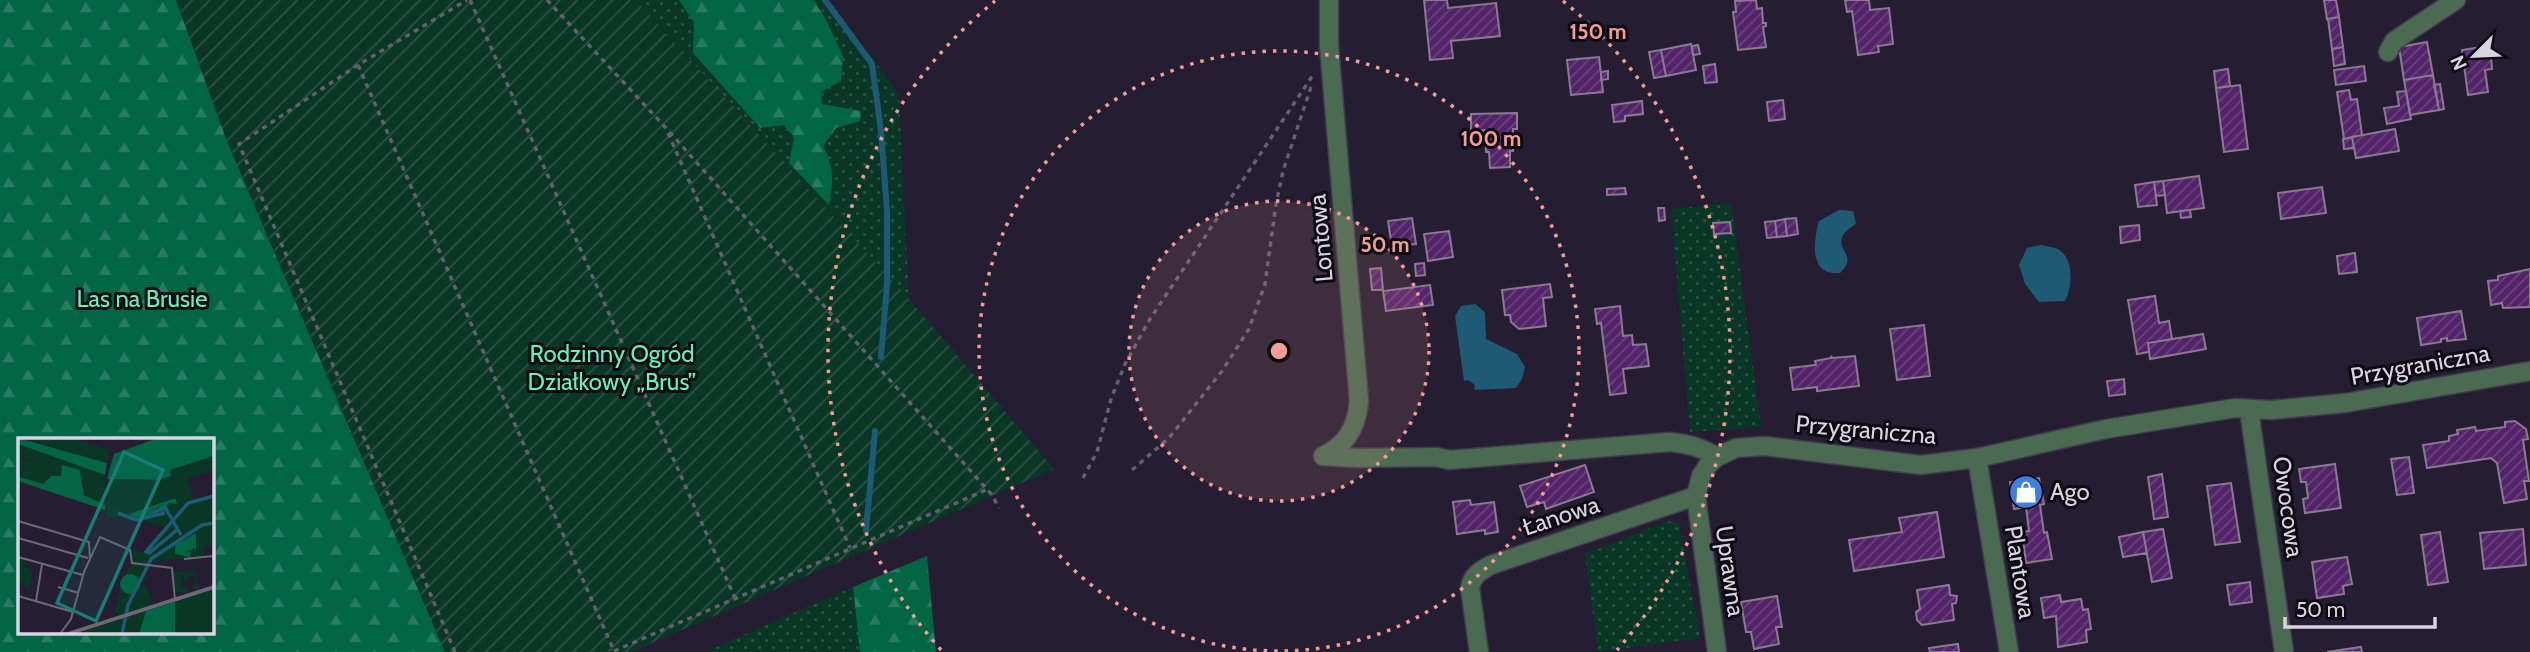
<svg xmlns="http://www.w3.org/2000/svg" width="2530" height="652" viewBox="0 0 2530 652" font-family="Cabin,sans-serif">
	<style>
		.grass { fill: url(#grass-dots) }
		.forest { fill: url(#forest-firs); fill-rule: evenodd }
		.garden { fill: url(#garden-furrows) }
		.water { fill: #1e5a73 }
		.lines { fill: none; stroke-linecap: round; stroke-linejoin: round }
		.stream { stroke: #1e5a73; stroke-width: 6 }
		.building { fill: url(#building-hatch); stroke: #897a91; stroke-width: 2 }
		.minor-casing { stroke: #423b4e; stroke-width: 21 }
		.path { stroke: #645e6f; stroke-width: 3.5; stroke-dasharray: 5 5; stroke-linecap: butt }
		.minor { stroke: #4a6b52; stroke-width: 18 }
		.ring { fill: none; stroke: #f59c96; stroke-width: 3.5; stroke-dasharray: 3.5 7 }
		.labels { text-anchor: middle; stroke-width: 6; stroke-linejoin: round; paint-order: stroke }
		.street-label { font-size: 24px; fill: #d8d4e2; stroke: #0d0a13 }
		.park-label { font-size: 24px; fill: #63f3b6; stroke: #0d0a13 }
		.poi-label { font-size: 24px; fill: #d8d4e2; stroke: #0d0a13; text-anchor: start }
		.inset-river { fill: none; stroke: #1e5a73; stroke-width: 3.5 }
		.inset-road { fill: none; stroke: #6d6778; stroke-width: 2 }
		.view { fill: #197b74; fill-opacity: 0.15; stroke: #197b74; stroke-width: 3.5 }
		.inset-edge { fill: none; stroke: #d8d4e2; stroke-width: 3.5 }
		.centre { fill: #f59c96; stroke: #0d0a13; stroke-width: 3.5 }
		.ring-label { font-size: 21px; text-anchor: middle; font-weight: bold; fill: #f59c96; stroke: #0d0a13; stroke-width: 6; stroke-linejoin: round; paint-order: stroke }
	</style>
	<defs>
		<pattern id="grass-dots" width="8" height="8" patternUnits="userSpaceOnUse" patternTransform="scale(1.75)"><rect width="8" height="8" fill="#093625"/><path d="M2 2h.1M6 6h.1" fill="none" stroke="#2c5244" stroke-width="1.8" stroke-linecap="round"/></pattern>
		<pattern id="forest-firs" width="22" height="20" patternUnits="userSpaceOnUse" patternTransform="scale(1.75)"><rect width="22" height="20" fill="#026645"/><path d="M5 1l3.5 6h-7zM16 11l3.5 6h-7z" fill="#267b60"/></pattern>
		<pattern id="garden-furrows" width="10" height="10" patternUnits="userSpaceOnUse" patternTransform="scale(1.75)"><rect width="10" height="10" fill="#093625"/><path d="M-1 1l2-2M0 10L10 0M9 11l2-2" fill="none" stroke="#2c5244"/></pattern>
		<pattern id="building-hatch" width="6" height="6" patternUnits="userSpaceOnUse" patternTransform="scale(1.75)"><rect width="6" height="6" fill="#522368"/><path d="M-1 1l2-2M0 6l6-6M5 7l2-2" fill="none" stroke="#6a427d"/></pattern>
	</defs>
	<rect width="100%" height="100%" fill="#251e32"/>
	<path class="grass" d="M 636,0 L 829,0 L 899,94 L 909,299 Z
		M 1731,203 L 1761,427 L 1690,432 L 1671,209 Z
		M 1669,521 L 1679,524 L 1700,638 L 1598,652 L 1585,554 Z
		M 853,587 L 860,652 L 705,652 Z"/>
	<path class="forest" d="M 0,0 L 176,0 L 227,141 L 445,652 L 0,652 ZM 19,440 L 212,440 L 212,633 L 19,633 Z
		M 679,0 L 813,0 L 824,16 L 843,56 L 841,81 L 821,92 L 822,104 L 861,111 L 860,121 L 836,128 L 823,146 C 835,169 833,180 829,205 L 789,163 L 794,137 L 784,125 L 760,128 L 693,53 L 694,23 Z
		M 927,556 L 936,652 L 860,652 L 853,587 Z"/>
	<path class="garden" d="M 176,0 L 636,0 L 909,299 L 1054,469 L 631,652 L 445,652 L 227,141 Z"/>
	<path class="water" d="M 1839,210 L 1853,211 L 1856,223 C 1852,227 1845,231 1843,235 C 1835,251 1859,255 1840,273 C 1809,276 1813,242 1819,221 Z
		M 2041,245 C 2046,246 2053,247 2058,249 C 2074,258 2073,287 2065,301 L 2039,302 L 2025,284 L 2019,265 L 2027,248 Z
		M 1475,304 L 1485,312 L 1486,339 L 1517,354 L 1525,367 L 1522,379 L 1516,388 L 1474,390 L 1475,385 L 1468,380 L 1464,381 L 1455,316 L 1461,306 Z"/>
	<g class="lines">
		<path class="stream" d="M 825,0 L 872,64 L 881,131 L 887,211 L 887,284 L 881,357
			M 866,531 L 875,431"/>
	</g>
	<path class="building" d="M 1424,0 L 1447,0 L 1448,8 L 1496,3 L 1500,36 L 1451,41 L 1453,58 L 1430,60 Z
		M 1756,0 L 1757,9 L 1762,8 L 1763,23 L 1766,23 L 1766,26 L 1763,27 L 1766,47 L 1738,50 L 1733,12 L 1736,12 L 1735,1 Z
		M 1845,0 L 1869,0 L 1870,10 L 1889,8 L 1893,44 L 1878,46 L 1879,52 L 1858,55 L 1852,11 L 1847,12 Z
		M 2324,0 L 2336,0 L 2339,17 L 2327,19 Z
		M 2339,17 L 2343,47 L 2332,49 L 2328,19 Z
		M 2427,42 L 2433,75 L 2404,80 L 2399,47 Z
		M 1691,44 L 1696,70 L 1666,76 L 1661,50 Z
		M 1698,45 L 1700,54 L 1693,55 L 1692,46 Z
		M 2343,47 L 2345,64 L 2334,66 L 2332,49 Z
		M 2482,47 L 2483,58 L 2491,57 L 2492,69 L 2485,70 L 2488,92 L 2468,95 L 2462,50 Z
		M 1661,50 L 1666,76 L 1654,78 L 1649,52 Z
		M 1599,57 L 1603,92 L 1571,95 L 1567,60 Z
		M 1715,64 L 1717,82 L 1705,83 L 1703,66 Z
		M 2364,66 L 2366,81 L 2336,85 L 2334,70 Z
		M 2228,69 L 2230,86 L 2216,88 L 2214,71 Z
		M 1608,71 L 1608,79 L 1601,80 L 1601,72 Z
		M 2433,75 L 2439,110 L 2410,115 L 2404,80 Z
		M 2440,84 L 2444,109 L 2439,110 L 2434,85 Z
		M 2240,85 L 2248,149 L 2224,152 L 2216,88 Z
		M 2349,90 L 2351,100 L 2357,99 L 2362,135 L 2344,139 L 2337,92 Z
		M 2406,91 L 2411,119 L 2387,124 L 2384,108 L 2399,106 L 2397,92 Z
		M 1783,100 L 1785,119 L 1769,121 L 1767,102 Z
		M 1642,101 L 1643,114 L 1625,116 L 1625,121 L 1614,122 L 1612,105 Z
		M 1517,113 L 1517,129 L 1513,129 L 1513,151 L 1510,151 L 1510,167 L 1490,168 L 1489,152 L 1486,152 L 1485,130 L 1471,131 L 1471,114 Z
		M 2395,129 L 2399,151 L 2356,158 L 2352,137 Z
		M 2352,137 L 2354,148 L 2344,149 L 2343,139 Z
		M 2199,176 L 2204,208 L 2167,213 L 2163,181 Z
		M 2163,181 L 2165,195 L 2156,196 L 2154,182 Z
		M 2154,182 L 2157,205 L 2138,207 L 2135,185 Z
		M 2322,187 L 2326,213 L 2281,219 L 2278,193 Z
		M 1625,188 L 1626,194 L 1607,195 L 1607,189 Z
		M 1658,208 L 1664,208 L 1665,220 L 1659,221 Z
		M 2190,210 L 2191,217 L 2181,218 L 2180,211 Z
		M 1412,218 L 1416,244 L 1405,245 L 1406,251 L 1396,253 L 1396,246 L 1392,247 L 1388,221 Z
		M 1796,218 L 1798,234 L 1787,236 L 1785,219 Z
		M 1785,219 L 1787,236 L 1777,237 L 1775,221 Z
		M 1775,221 L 1777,237 L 1767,238 L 1765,222 Z
		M 1730,222 L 1731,233 L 1714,234 L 1713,223 Z
		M 2139,225 L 2140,240 L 2121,243 L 2120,227 Z
		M 1449,231 L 1453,257 L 1428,261 L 1424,234 Z
		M 2355,253 L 2357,272 L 2339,274 L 2337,256 Z
		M 1424,263 L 1425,275 L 1416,276 L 1415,264 Z
		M 1381,268 L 1383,290 L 1372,290 L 1370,269 Z
		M 2530,269 L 2530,307 L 2503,308 L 2502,303 L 2491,305 L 2488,281 L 2498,280 L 2498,276 Z
		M 1550,284 L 1552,297 L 1543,298 L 1546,326 L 1519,329 L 1511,322 L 1510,315 L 1505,315 L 1502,290 Z
		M 1430,285 L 1433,305 L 1386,311 L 1383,291 Z
		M 2155,296 L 2159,323 L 2169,321 L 2172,339 L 2148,343 L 2149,352 L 2137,354 L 2128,300 Z
		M 1620,306 L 1623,336 L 1632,335 L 1633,345 L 1646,344 L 1649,366 L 1623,369 L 1626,393 L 1610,395 L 1601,323 L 1597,324 L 1595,309 Z
		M 2461,311 L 2466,339 L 2447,341 L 2447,338 L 2441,339 L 2441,342 L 2421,345 L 2417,318 Z
		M 1924,325 L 1930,376 L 1897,380 L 1890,329 Z
		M 2203,334 L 2206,349 L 2150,359 L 2148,343 Z
		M 1831,356 L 1832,358 L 1855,356 L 1859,386 L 1817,391 L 1817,387 L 1793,390 L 1790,368 L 1816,365 L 1815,361 L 1831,358 Z
		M 2124,379 L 2125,394 L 2109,396 L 2107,381 Z
		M 2515,421 L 2526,429 L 2528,439 L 2523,440 L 2529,481 L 2524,481 L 2527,499 L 2504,503 L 2497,463 L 2491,458 L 2427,468 L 2423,445 L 2449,441 L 2449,436 L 2458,434 L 2457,430 L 2475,427 L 2476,431 L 2505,427 L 2505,422 Z
		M 2409,457 L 2414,493 L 2397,495 L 2391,459 Z
		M 2335,464 L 2341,508 L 2305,513 L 2303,499 L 2308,498 L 2306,482 L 2301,482 L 2299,469 Z
		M 1585,465 L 1594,492 L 1546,509 L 1544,502 L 1527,507 L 1520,486 Z
		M 2162,474 L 2168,517 L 2154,519 L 2148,477 Z
		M 2039,478 L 2044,504 L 2040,505 L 2044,533 L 2047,532 L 2052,559 L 2026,563 L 2022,532 L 2029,531 L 2026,507 L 2014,509 L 2010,482 Z
		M 2231,483 L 2240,542 L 2215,545 L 2207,486 Z
		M 1470,500 L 1471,505 L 1494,502 L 1498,532 L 1485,534 L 1485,530 L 1457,534 L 1453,502 Z
		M 1937,512 L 1944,557 L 1854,571 L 1849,540 L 1902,532 L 1899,518 Z
		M 2163,529 L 2172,578 L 2152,582 L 2143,532 Z
		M 2523,529 L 2526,565 L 2484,569 L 2480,533 Z
		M 2143,532 L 2147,553 L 2123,557 L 2119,537 Z
		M 2440,532 L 2448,582 L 2428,585 L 2421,535 Z
		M 2347,557 L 2352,584 L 2343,586 L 2344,594 L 2317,598 L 2312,562 Z
		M 2250,582 L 2252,602 L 2230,605 L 2227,585 Z
		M 1949,585 L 1950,595 L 1957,596 L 1956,603 L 1952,604 L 1954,620 L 1922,625 L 1917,620 L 1916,612 L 1920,609 L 1917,590 Z
		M 2060,595 L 2061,602 L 2081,599 L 2083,610 L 2088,609 L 2091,629 L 2086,630 L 2087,642 L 2058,647 L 2056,616 L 2044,618 L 2041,598 Z
		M 1777,596 L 1782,627 L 1776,627 L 1779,644 L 1754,649 L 1751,632 L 1746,632 L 1741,602 Z
		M 1958,644 L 1959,652 L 1930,652 L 1929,648 Z
		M 2361,647 L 2362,652 L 2327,652 Z"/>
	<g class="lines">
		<g class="minor-casing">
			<path id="minor" d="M 2388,52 L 2394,41 L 2456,0
				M 2249,410 L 2284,652
				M 1323,456 C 1347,445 1357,426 1359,401 L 1329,46 L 1329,0
				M 1323,456 L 1359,458 L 1437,457 L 1449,460 L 1670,442 C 1688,444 1701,447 1717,457
				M 1977,458 L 2009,652
				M 1696,496 L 1717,652
				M 1479,652 L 1470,588 C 1472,575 1480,571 1491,565 L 1696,496 L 1701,476 L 1708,465 L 1717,457 L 1736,448 L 1765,446 L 1921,465 L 1977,458 L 2106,429 L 2235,408 L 2271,410 L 2345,403 L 2530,371"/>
		</g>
		<path class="path" d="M 470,0 L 735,598
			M 547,0 L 666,128 L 992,495 L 999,508
			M 358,65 L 614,651
			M 668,133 L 850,548
			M 1132,470 L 1169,438 L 1222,371 L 1249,329 L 1265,284 L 1276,204 L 1283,171 L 1312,84
			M 1083,478 L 1097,452 L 1111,399 L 1125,364 L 1150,319 L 1313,75
			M 614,651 L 986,490
			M 455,652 L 239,144 L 358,65 L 467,0"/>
		<use href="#minor" class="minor"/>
	</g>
	<circle cx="1279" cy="351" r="150" fill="#f59c96" fill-opacity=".12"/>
	<g class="ring">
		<circle cx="1279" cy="351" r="150"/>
		<circle cx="1279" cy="351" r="300"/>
		<path d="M941 650A451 451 0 0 1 995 1M1563 1A451 451 0 0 1 1617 650"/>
	</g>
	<defs>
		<g id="shop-disc" transform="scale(1.75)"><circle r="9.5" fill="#3f7fe0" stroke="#0d0a13"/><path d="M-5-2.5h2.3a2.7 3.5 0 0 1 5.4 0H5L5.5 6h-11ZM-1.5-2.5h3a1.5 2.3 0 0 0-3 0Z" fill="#fff"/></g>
	</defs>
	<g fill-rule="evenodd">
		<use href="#shop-disc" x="2026" y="492"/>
	</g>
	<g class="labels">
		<g class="street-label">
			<text transform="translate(1321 238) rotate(-95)" y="8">Lontowa</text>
			<text transform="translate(2420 365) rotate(-10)" y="8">Przygraniczna</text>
			<text transform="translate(1866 430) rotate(5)" y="8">Przygraniczna</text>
			<text transform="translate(2288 507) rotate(82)" y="8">Owocowa</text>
			<text transform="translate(1561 516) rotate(-18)" y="8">Łanowa</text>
			<text transform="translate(1730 571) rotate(82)" y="8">Uprawna</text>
			<text transform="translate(2020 572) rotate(81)" y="8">Plantowa</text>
		</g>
		<g class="park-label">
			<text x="142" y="307">Las na Brusie</text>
			<text x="612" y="362">Rodzinny Ogród<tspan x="612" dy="28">Działkowy „Brus”</tspan></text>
		</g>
		<g class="poi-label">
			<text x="2050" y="500">Ago</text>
		</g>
	</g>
	<g transform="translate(18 438)">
		<rect width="196" height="196" fill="#251e32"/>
		<path d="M 3,0 L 54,0 L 92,12 L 89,25 ZM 0,6 L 87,37 L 87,67 L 68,61 L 66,42 L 45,36 L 26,46 L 0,39 L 0,21 L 14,23 L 0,18 ZM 173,55 L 176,62 L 196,57 L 196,106 L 185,109 L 186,118 L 133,124 L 123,148 L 129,149 L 134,167 L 102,177 L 97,174 L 105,140 L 114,126 L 112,111 L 126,114 L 148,89 L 103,78 ZM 0,120 L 8,122 L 7,130 L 14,132 L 11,151 L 0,143 ZM 178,133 L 181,152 L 174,151 L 179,143 L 176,137 L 171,138 L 169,146 L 164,136 L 163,151 L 170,147 L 170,155 L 157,155 L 155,134 ZM 195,151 L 196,196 L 65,196 L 66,192 Z" fill="#093625"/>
		<path d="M 0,0 L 89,25 L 87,37 L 0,6 ZM 140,0 L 196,0 L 196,18 L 153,32 L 154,38 L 141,42 L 89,41 L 96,16 ZM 44,27 L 62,32 L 66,57 L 87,67 L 87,72 L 0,43 L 0,39 L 26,46 L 33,38 L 43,38 ZM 157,60 L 159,66 L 151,65 L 143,79 L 141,68 L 132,78 L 115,80 L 111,76 ZM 178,95 L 178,116 L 177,110 L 166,115 L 172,114 L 172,119 L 157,116 L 157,107 ZM102 146a10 10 0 1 1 20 0a10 10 0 1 1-20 0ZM 157,164 L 157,196 L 121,196 L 128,173 Z" fill="#026645"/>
		<path d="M 196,18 L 196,32 L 169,41 L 173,55 L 89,82 L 89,41 L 141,42 L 153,38 L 152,32 Z" fill="#093625"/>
		<path class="inset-river" d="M 100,75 L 118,82 L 147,75M 133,76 L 147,69 L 163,97M 127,115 L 170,65 L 196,58M 130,116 L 159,92M 104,196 L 110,167 L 133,121 L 184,87 L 196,85"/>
		<path class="inset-road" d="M 0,83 L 71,104 L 72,122M 0,100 L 70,120M 0,119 L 65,137M 166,121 L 195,118M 40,149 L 61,155M 0,158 L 55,174M 18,163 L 24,126M 42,196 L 53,181 L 66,134 L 82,99 L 112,112 L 114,125 L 154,130 L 157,162M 47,196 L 196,148M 52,196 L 196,150"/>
		<path class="view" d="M 106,14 L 145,32 L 78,183 L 39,165 Z"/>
		<rect width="196" height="196" class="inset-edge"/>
	</g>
	<circle cx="1279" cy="351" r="10" class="centre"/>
	<g class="ring-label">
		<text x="1598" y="39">150 m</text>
		<text x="1491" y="146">100 m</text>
		<text x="1385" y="252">50 m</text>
	</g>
	<g transform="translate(2474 56) rotate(246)" stroke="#0d0a13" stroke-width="5" paint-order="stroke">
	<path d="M0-5L12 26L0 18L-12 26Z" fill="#d8d4e2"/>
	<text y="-10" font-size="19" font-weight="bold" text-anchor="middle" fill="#d8d4e2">N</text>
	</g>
	<path d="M2285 617v10h150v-10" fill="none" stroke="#d8d4e2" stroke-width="3.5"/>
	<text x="2296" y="617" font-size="21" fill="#d8d4e2" stroke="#0d0a13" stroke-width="5" paint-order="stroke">50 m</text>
</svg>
